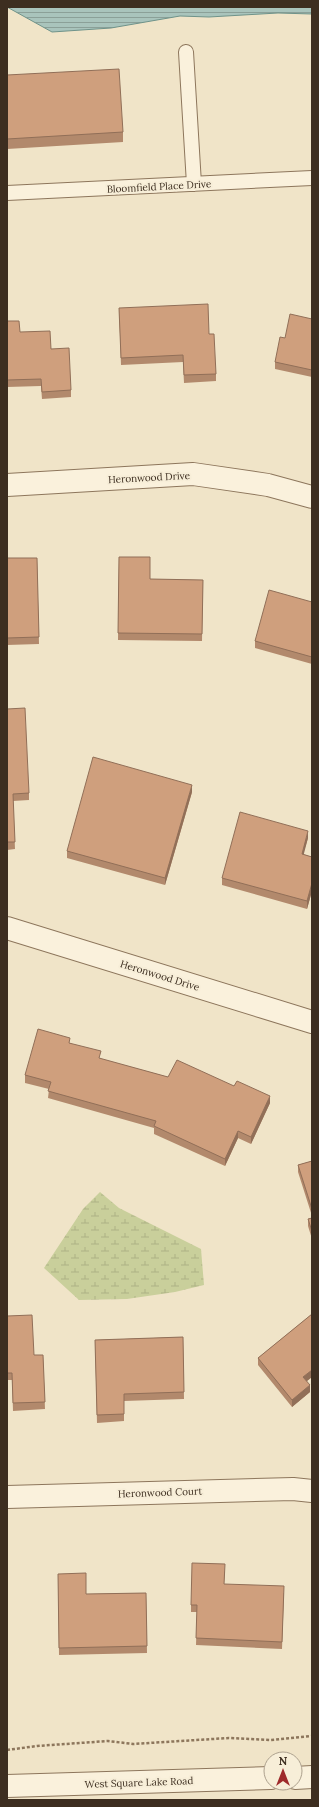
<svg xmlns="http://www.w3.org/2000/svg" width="319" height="1807" viewBox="0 0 319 1807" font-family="Lora,serif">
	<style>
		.wetland { fill: url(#wetland-marsh) }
		.water { fill: url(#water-rules); stroke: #6f938a }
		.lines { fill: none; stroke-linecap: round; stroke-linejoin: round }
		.service-casing { stroke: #8d765c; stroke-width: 16 }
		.minor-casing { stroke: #8d765c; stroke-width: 24 }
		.tertiary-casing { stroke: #8d765c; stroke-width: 24 }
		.path { stroke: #8d765c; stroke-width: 2.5; stroke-dasharray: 3 2; stroke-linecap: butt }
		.service { stroke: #faf1dc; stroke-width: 14 }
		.minor { stroke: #faf1dc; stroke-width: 22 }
		.tertiary { stroke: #faf1dc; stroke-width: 22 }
		.wall { fill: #b2896c }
		.shaded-wall { fill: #916f58 }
		.building { fill: #cf9f7d; stroke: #916f58 }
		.labels { text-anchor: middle; stroke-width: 4; stroke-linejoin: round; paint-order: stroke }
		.street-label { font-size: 10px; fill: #3d2e20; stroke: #f7eed8 }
	</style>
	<defs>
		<pattern id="wetland-marsh" width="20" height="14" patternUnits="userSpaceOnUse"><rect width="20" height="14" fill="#c9cf9b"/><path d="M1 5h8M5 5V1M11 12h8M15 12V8" fill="none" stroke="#aeb285"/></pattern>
		<pattern id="water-rules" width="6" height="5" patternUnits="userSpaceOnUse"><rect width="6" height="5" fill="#a9c4bc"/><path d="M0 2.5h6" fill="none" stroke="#8ba098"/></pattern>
	</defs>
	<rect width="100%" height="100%" fill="#f0e4c8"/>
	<path class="wetland" d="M 100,1192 L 119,1208 L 201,1249 L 204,1285 L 175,1292 L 127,1299 L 79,1300 L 44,1268 L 83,1209 Z"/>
	<path class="water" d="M 7,7 L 312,7 L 312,14 L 278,13 L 209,17 L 180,16 L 111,28 L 52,32 Z"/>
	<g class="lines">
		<g class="service-casing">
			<path id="service" d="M 186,52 L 194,184
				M 7,193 L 312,178"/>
		</g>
		<g class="minor-casing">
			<path id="minor" d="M 7,485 L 193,474 L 268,485 L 312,497
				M 7,928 L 312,1022
				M 7,1497 L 293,1489 L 312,1491"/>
		</g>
		<g class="tertiary-casing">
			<path id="tertiary" d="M 295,1778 L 312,1777
				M 7,1786 L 271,1778"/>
		</g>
		<path class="path" d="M 7,1750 L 37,1746 L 108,1741 L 133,1744 L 229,1738 L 271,1740 L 312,1736"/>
		<use href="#service" class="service"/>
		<use href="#minor" class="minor"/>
		<use href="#tertiary" class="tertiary"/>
	</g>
	<path class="wall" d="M 7,75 L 123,132 L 123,142 L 7,149 Z
		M 119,308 L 209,334 L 216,374 L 216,381 L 184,383 L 183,362 L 121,365 Z
		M 312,319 L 312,377 L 275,369 L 275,362 L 285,338 Z
		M 7,321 L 20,332 L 51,349 L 71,390 L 71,397 L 42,399 L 41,386 L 7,387 Z
		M 119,557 L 150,579 L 203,580 L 202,641 L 118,640 Z
		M 7,558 L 37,558 L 39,644 L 7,645 Z
		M 312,602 L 312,664 L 255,648 L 255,641 Z
		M 7,709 L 29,793 L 29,800 L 13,801 L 15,849 L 7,850 Z
		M 192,792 L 165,885 L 67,858 L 67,851 Z
		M 308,838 L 303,854 L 312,857 L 312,891 L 307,909 L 222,885 L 222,878 Z
		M 70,1043 L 101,1059 L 168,1077 L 270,1103 L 251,1144 L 238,1138 L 225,1166 L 154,1134 L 154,1128 L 48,1098 L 49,1089 L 25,1083 L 25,1075 Z
		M 312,1161 L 312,1216 L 298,1172 L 298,1165 Z
		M 312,1218 L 312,1239 L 308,1226 L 308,1219 Z
		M 312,1314 L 312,1377 L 307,1381 L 310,1392 L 292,1407 L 258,1365 L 258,1358 Z
		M 7,1316 L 34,1355 L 43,1355 L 45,1409 L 13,1411 L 12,1380 L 7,1380 Z
		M 183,1337 L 184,1399 L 124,1401 L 124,1421 L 97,1423 L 95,1340 Z
		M 225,1571 L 224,1584 L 284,1593 L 282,1649 L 196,1645 L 197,1612 L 191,1612 L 191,1605 Z
		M 58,1574 L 86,1594 L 146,1593 L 147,1653 L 59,1655 Z"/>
	<path class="shaded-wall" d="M 192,785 L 192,792 L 165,885 L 165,878 Z
		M 308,831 L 308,838 L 302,861 L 302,854 Z
		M 312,883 L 312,891 L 307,909 L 307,901 Z
		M 270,1096 L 270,1103 L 251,1144 L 251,1137 Z
		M 238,1131 L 238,1138 L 225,1166 L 225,1159 Z
		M 312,1370 L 312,1377 L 303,1384 L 303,1377 Z
		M 310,1385 L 310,1392 L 292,1407 L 292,1400 Z"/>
	<path class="building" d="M 119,69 L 123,132 L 7,139 L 7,75 Z
		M 208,304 L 209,334 L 214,334 L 216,374 L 184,375 L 183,355 L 121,358 L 119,308 Z
		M 290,314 L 312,319 L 312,370 L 275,362 L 280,337 L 285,338 Z
		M 7,321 L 19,321 L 20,332 L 50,331 L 51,349 L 69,348 L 71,390 L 42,392 L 41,379 L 7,380 Z
		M 119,557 L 150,557 L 150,579 L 203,580 L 202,634 L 118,633 Z
		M 7,558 L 37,558 L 39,637 L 7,638 Z
		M 269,590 L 312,602 L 312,657 L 255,641 Z
		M 25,708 L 29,793 L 13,794 L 15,842 L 7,842 L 7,709 Z
		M 93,757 L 192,785 L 165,878 L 67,851 Z
		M 240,812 L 308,831 L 302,854 L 312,857 L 312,883 L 307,901 L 222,878 Z
		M 38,1029 L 70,1038 L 69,1043 L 101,1051 L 99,1058 L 168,1077 L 177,1060 L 234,1086 L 237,1081 L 270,1096 L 251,1137 L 238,1131 L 225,1159 L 154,1126 L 156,1121 L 48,1091 L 51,1082 L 25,1075 Z
		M 312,1161 L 312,1209 L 298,1165 Z
		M 312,1218 L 312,1231 L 308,1219 Z
		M 312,1314 L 312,1370 L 303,1377 L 310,1385 L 292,1400 L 258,1358 Z
		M 32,1315 L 34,1355 L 43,1355 L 45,1402 L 13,1403 L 12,1373 L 7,1373 L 7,1316 Z
		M 183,1337 L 184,1392 L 124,1394 L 124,1414 L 97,1415 L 95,1340 Z
		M 192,1563 L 225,1564 L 224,1584 L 284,1586 L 282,1642 L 196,1638 L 197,1605 L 191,1605 Z
		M 86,1573 L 86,1594 L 146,1593 L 147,1646 L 59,1648 L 58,1574 Z"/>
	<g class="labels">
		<g class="street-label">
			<text transform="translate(159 186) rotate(-3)" y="4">Bloomfield Place Drive</text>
			<text transform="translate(149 477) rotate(-3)" y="4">Heronwood Drive</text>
			<text transform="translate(160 975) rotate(17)" y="4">Heronwood Drive</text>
			<text transform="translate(160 1492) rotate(-2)" y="4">Heronwood Court</text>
			<text transform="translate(139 1782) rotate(-2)" y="4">West Square Lake Road</text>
		</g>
	</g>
	<rect width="319" height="1807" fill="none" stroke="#3d2e20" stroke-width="16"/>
	<g transform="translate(283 1771)"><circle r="19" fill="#f7eed8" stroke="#ada18e"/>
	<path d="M0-3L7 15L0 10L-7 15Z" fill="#9e2a2b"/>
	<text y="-6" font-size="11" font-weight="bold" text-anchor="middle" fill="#3d2e20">N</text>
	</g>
</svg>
